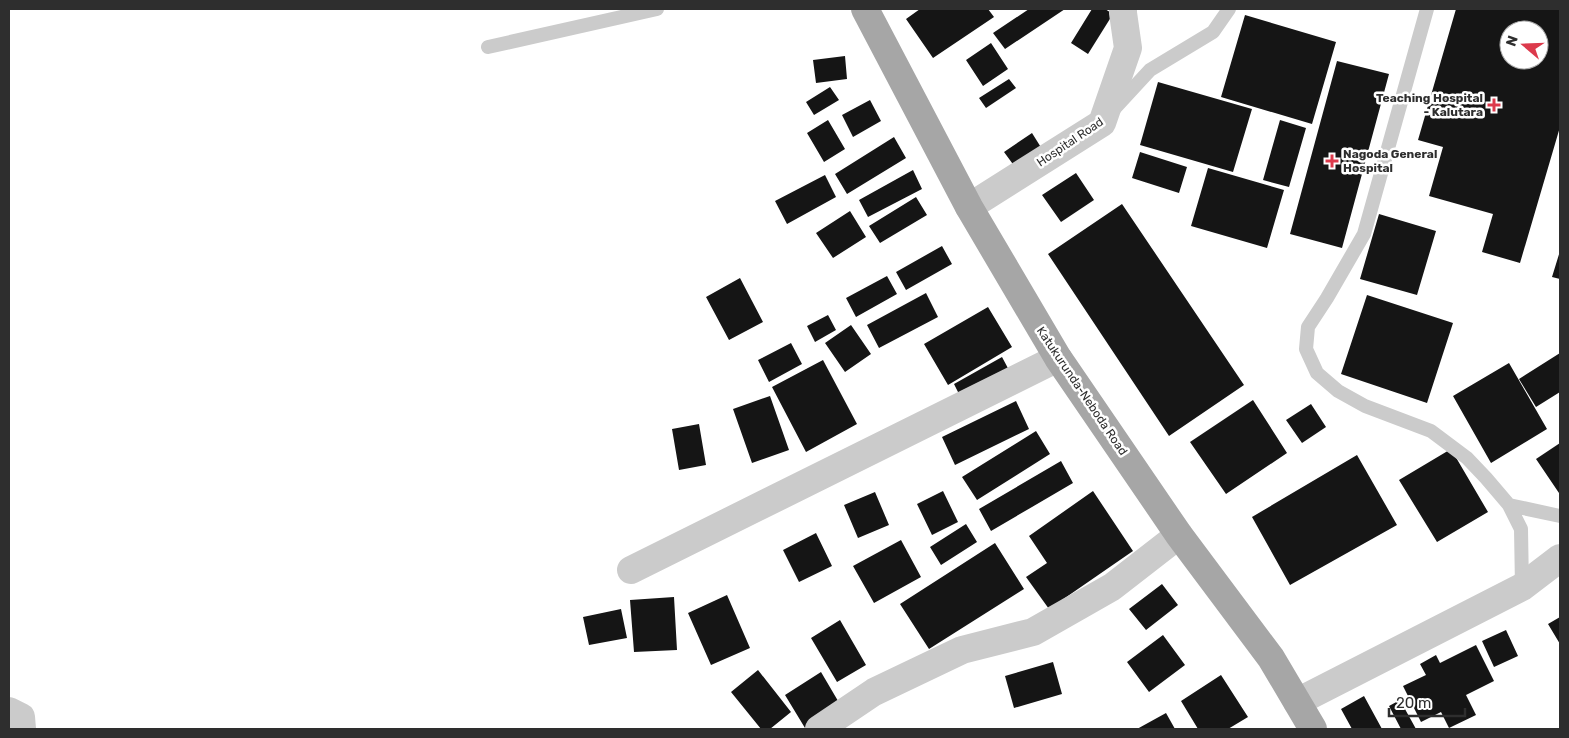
<svg xmlns="http://www.w3.org/2000/svg" width="1569" height="738" viewBox="0 0 1569 738" font-family="Rubik,sans-serif">
	<style>
		.building { fill: #151515; fill-rule: evenodd }
		.lines { fill: none; stroke-linecap: round; stroke-linejoin: round }
		.service { stroke: #cbcbcb; stroke-width: 14 }
		.minor { stroke: #cbcbcb; stroke-width: 28 }
		.primary { stroke: #a6a6a6; stroke-width: 28 }
		.poi-dot { fill: #dc3a4c; stroke: #fff; stroke-width: 2 }
		.labels { text-anchor: middle; stroke-width: 5; stroke-linejoin: round; paint-order: stroke }
		.poi-label { font-size: 12px; font-weight: bold; fill: #2e2e2e; stroke: #fff; text-anchor: end }
		.street-label { font-size: 12px; fill: #2e2e2e; stroke: #fff }
	</style>
	<rect width="100%" height="100%" fill="#fff"/>
	<path class="building" d="M 920,9 L 988,9 L 994,17 L 933,58 L 906,19 Z
		M 1029,9 L 1065,9 L 1005,49 L 993,33 Z
		M 1092,9 L 1105,9 L 1113,14 L 1088,54 L 1071,43 Z
		M 1456,9 L 1560,9 L 1560,127 L 1520,263 L 1482,252 L 1493,214 L 1429,196 L 1443,147 L 1418,140 ZM 1509,30 L 1539,30 L 1539,60 L 1509,60 Z
		M 1245,15 L 1336,42 L 1312,124 L 1221,97 Z
		M 991,43 L 1008,69 L 983,86 L 966,60 Z
		M 845,56 L 847,79 L 816,83 L 813,60 Z
		M 1337,61 L 1389,74 L 1342,248 L 1290,234 Z
		M 1009,79 L 1016,88 L 986,108 L 979,98 Z
		M 1158,82 L 1252,109 L 1233,172 L 1140,145 Z
		M 830,87 L 839,100 L 814,115 L 806,102 Z
		M 870,100 L 881,121 L 853,137 L 842,115 Z
		M 828,120 L 845,149 L 824,162 L 807,133 Z
		M 1280,120 L 1306,128 L 1289,187 L 1263,180 Z
		M 1032,133 L 1042,149 L 1015,167 L 1004,152 Z
		M 894,137 L 906,158 L 847,194 L 835,174 Z
		M 1140,152 L 1187,167 L 1179,193 L 1132,178 Z
		M 1208,168 L 1284,190 L 1267,248 L 1191,226 Z
		M 913,170 L 922,189 L 868,217 L 859,200 Z
		M 1076,173 L 1094,200 L 1061,222 L 1042,195 Z
		M 825,175 L 836,197 L 787,224 L 775,201 Z
		M 916,197 L 927,215 L 880,243 L 869,226 Z
		M 1122,204 L 1244,385 L 1169,436 L 1048,254 Z
		M 850,211 L 866,237 L 833,258 L 816,233 Z
		M 1379,214 L 1436,231 L 1417,295 L 1360,279 Z
		M 942,246 L 952,264 L 906,290 L 896,272 Z
		M 1560,251 L 1560,279 L 1552,277 Z
		M 887,276 L 897,294 L 856,317 L 846,298 Z
		M 740,278 L 763,322 L 729,340 L 706,297 Z
		M 926,293 L 938,317 L 879,348 L 867,325 Z
		M 1367,295 L 1453,323 L 1427,403 L 1341,374 Z
		M 988,307 L 1012,347 L 948,385 L 924,344 Z
		M 828,315 L 836,330 L 815,342 L 807,326 Z
		M 851,325 L 871,354 L 845,372 L 825,343 Z
		M 791,343 L 802,364 L 769,382 L 758,360 Z
		M 1560,353 L 1560,392 L 1536,407 L 1519,379 Z
		M 1002,357 L 1010,372 L 961,398 L 954,384 Z
		M 823,360 L 857,424 L 806,452 L 772,387 Z
		M 1509,363 L 1547,429 L 1491,463 L 1453,396 Z
		M 770,396 L 789,450 L 752,463 L 733,409 Z
		M 1253,400 L 1287,453 L 1226,494 L 1190,442 Z
		M 1016,401 L 1029,429 L 955,465 L 942,437 Z
		M 1311,404 L 1326,427 L 1302,443 L 1286,420 Z
		M 699,424 L 706,465 L 679,470 L 672,429 Z
		M 1036,431 L 1050,454 L 977,500 L 962,477 Z
		M 1560,443 L 1560,492 L 1559,493 L 1536,459 Z
		M 1451,449 L 1488,512 L 1437,542 L 1399,480 Z
		M 1357,455 L 1397,525 L 1290,585 L 1252,517 Z
		M 1061,461 L 1073,483 L 991,531 L 979,509 Z
		M 943,491 L 958,522 L 932,535 L 917,504 Z
		M 1093,491 L 1133,551 L 1049,609 L 1026,577 L 1047,563 L 1029,536 Z
		M 875,492 L 889,525 L 858,538 L 844,505 Z
		M 966,524 L 977,542 L 941,565 L 930,547 Z
		M 816,533 L 832,566 L 799,582 L 783,550 Z
		M 901,540 L 921,577 L 874,603 L 853,566 Z
		M 995,543 L 1024,589 L 929,649 L 900,604 Z
		M 1162,584 L 1178,605 L 1146,630 L 1129,609 Z
		M 727,595 L 750,648 L 711,665 L 688,613 Z
		M 674,597 L 677,650 L 634,652 L 630,600 Z
		M 621,609 L 627,638 L 589,645 L 583,617 Z
		M 1560,617 L 1560,644 L 1548,624 Z
		M 840,620 L 866,665 L 837,682 L 811,638 Z
		M 1506,630 L 1518,656 L 1494,667 L 1482,641 Z
		M 1163,635 L 1185,665 L 1149,692 L 1127,662 Z
		M 1476,645 L 1494,681 L 1466,695 L 1476,715 L 1449,728 L 1441,712 L 1421,722 L 1403,686 L 1426,675 L 1420,664 L 1436,655 L 1440,663 Z
		M 1053,662 L 1062,694 L 1014,708 L 1005,676 Z
		M 758,670 L 791,712 L 770,729 L 761,729 L 731,692 Z
		M 821,672 L 841,706 L 805,728 L 785,695 Z
		M 1221,675 L 1248,717 L 1228,729 L 1198,729 L 1181,701 Z
		M 1364,696 L 1382,729 L 1352,729 L 1341,709 Z
		M 1400,700 L 1416,729 L 1401,729 L 1389,706 Z
		M 1166,713 L 1175,729 L 1137,729 Z"/>
	<g class="lines">
		<path class="service" d="M 1427,9 L 1364,234 L 1327,298 L 1308,327 L 1306,349 L 1317,373 L 1338,391 L 1365,406 L 1431,431 L 1467,458 L 1486,478 L 1509,505 L 1521,529 L 1522,587
			M 488,47 L 657,9
			M 1114,109 L 1150,70 L 1213,32 L 1229,9
			M 1509,505 L 1560,516"/>
		<path class="minor" d="M 969,207 L 1102,123 L 1128,48 L 1123,13 L 1123,9
			M 631,570 L 1058,358
			M 1297,702 L 1522,587 L 1560,558
			M 9,711 L 21,717 L 22,729
			M 819,729 L 874,692 L 962,650 L 1033,632 L 1112,587 L 1179,535"/>
		<path class="primary" d="M 865,9 L 969,207 L 1058,358 L 1179,535 L 1271,658 L 1313,729"/>
	</g>
	<g class="poi-dot">
		<path d="M1491.5 97.5h5v5h5v5h-5v5h-5v-5h-5v-5h5z"/>
		<path d="M1329.5 153.5h5v5h5v5h-5v5h-5v-5h-5v-5h5z"/>
	</g>
	<g class="labels">
		<g class="poi-label">
			<text x="1483" y="102">Teaching Hospital<tspan x="1483" dy="14">- Kalutara</tspan></text>
			<text x="1343" y="158" text-anchor="start">Nagoda General<tspan x="1343" dy="14">Hospital</tspan></text>
		</g>
		<g class="street-label">
			<text transform="translate(1070 142) rotate(-34)" y="4">Hospital Road</text>
			<text transform="translate(1082 391) rotate(56)" y="4">Katukurunda-Neboda Road</text>
		</g>
	</g>
	<rect width="1569" height="738" fill="none" stroke="#2e2e2e" stroke-width="20"/>
	<g transform="translate(1524 45) rotate(289)"><circle r="24" fill="#ffffff" stroke="#ababab"/>
	<path d="M0-4L9 19L0 12L-9 19Z" fill="#dc3a4c"/>
	<text y="-8" font-size="14" font-weight="bold" text-anchor="middle" fill="#2e2e2e">N</text>
	</g>
	<path d="M1389 708v8h76v-8" fill="none" stroke="#2e2e2e" stroke-width="2.5"/>
	<text x="1396" y="708" font-size="15" fill="#2e2e2e" stroke="#ffffff" stroke-width="4" paint-order="stroke">20 m</text>
</svg>
